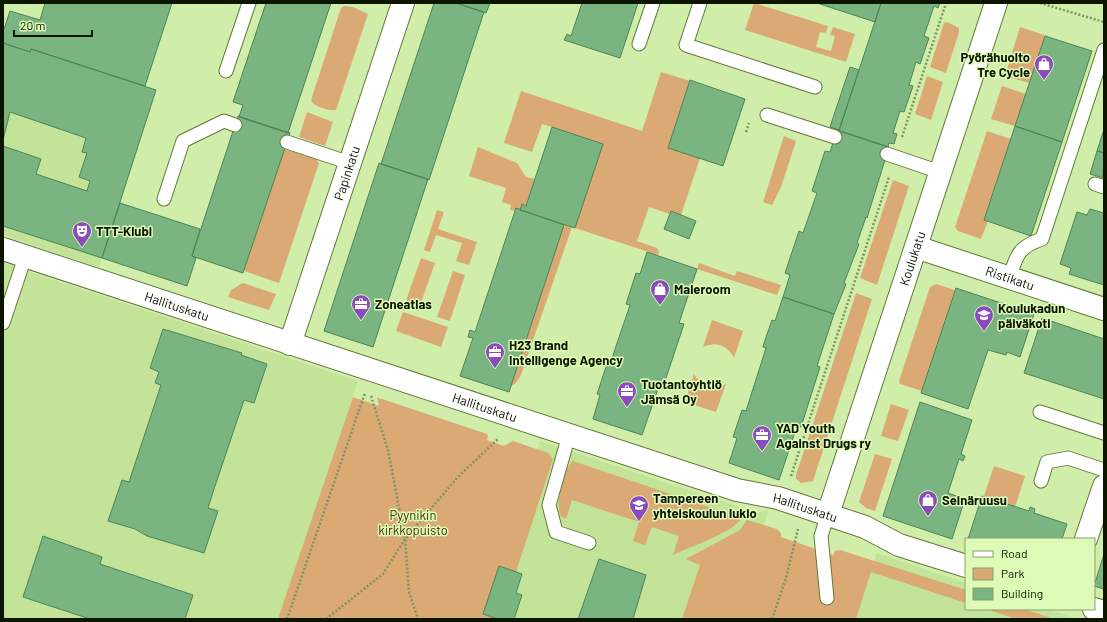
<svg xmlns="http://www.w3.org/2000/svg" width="1107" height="622" viewBox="0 0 1107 622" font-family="Barlow,sans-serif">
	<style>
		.built { fill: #c2e398 }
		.green { fill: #daa974 }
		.building { fill: #7ab481; stroke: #4d8555 }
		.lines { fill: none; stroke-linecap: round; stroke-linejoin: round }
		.lane-casing { stroke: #607a3a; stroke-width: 15 }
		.street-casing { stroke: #607a3a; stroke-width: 24 }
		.path { stroke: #7f9463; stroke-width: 2.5; stroke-dasharray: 2 2; stroke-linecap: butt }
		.lane { stroke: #fff; stroke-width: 13 }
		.street { stroke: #fff; stroke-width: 22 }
		.labels { text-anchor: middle; stroke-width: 3; stroke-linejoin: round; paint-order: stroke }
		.poi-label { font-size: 13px; font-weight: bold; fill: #0c1500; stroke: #ddfbb6; text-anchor: start }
		.street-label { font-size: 13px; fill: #0c1500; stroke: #ddfbb6 }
		.park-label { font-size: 13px; fill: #4a2d06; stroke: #ddfbb6 }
	</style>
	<rect width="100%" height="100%" fill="#d0eea9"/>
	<path class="built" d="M 3,40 L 156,90 L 99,267 L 3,235 Z
		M 3,263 L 358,381 L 297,567 L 278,619 L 3,619 Z
		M 540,441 L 758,513 L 769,509 L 732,619 L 481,619 Z
		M 877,553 L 966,583 L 966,609 L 1047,609 L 1077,619 L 856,619 Z"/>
	<path class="green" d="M 754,3 L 828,26 L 826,33 L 820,32 L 816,47 L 831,51 L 835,36 L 830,35 L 833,27 L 855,34 L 846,62 L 745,30 Z
		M 344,6 L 353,7 L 368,14 L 336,110 C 329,111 314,107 311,100 L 341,8 Z
		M 947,22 L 959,28 L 959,32 L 946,73 L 930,67 L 944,23 Z
		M 1020,27 L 1053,38 L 1045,36 L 1029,83 L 1005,76 Z
		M 661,72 L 690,81 L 668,148 L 700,158 L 681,215 L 671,211 L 670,214 L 649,207 L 637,241 L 657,248 L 659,252 L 658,255 L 575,228 L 603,144 L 542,124 L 532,152 L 504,143 L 521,91 L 642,131 Z
		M 927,76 L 943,82 L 931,120 L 915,114 Z
		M 1002,86 L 1026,94 L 1015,126 L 991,119 Z
		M 307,112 L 333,122 L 325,146 L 299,137 Z
		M 987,131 L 1011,139 L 984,220 L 988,221 L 981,239 L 958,231 L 955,227 Z
		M 784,136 L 796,141 L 781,187 L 772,205 L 763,202 Z
		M 478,147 L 517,163 L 526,177 L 535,179 L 526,206 L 522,204 L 520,210 L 516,208 L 515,211 L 510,210 L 511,205 L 502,202 L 506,188 L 469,176 Z
		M 284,149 L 316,159 L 319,163 L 279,283 L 244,271 Z
		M 893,180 L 909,186 L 877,285 L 860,278 Z
		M 437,210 L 444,212 L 438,229 L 477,242 L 469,265 L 456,261 L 462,243 L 436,235 L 430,252 L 424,250 Z
		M 564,225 L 572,227 L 521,375 L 516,383 L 510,387 Z
		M 421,258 L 435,263 L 418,311 L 404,306 Z
		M 699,263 L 735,276 L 737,271 L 781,285 L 777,295 L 697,269 Z
		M 453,271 L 465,275 L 450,321 L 437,317 Z
		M 243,283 L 276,294 L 269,310 L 228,297 L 231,290 Z
		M 936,284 L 955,290 L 922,391 L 900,384 L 899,381 L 930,287 Z
		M 856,293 L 872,299 L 813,481 L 801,483 L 796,479 L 796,475 Z
		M 403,312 L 448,327 L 441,347 L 396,331 Z
		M 712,320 L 743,331 L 734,358 C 728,345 715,341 703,347 Z
		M 694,374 C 701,386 714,390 726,384 L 716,412 L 685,402 Z
		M 353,397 L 379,406 L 377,398 L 382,399 L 487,434 L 488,436 L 487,440 L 504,446 L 513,441 L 548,453 L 553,459 L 516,572 L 499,566 L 483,614 L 498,619 L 278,619 Z
		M 891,404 L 909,410 L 898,441 L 881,436 Z
		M 875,454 L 892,459 L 875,511 L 866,508 L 859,502 Z
		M 573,461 L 741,518 C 737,531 687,548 673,555 L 679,536 L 652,527 L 645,545 L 633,541 L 639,522 L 572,500 L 566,519 L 561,517 C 555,506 563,468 573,461 Z
		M 994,466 L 1025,476 L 1015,507 L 984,496 Z
		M 747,520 L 777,529 L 781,533 L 781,537 L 833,555 L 835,551 L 840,550 L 966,590 L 966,603 L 871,572 L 856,619 L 682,619 L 700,565 L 686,559 L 740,530 Z
		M 986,609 L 1024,609 L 1054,619 L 1016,619 Z"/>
	<path class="building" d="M 45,3 L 172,3 L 145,86 L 31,49 L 30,52 L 3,43 L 3,32 L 10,11 L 40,20 Z
		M 266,3 L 331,3 L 288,133 L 239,117 L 243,105 L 233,102 Z
		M 434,3 L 456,3 L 484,12 L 429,180 L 381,164 Z
		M 456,3 L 490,3 L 486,13 Z
		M 582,3 L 638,3 L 620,58 L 564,40 L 567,34 L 571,36 Z
		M 817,3 L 881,3 L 875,22 Z
		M 881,3 L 940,3 L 938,8 L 934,6 L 924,36 L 929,38 L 920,64 L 916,62 L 909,85 L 913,86 L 904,112 L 900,111 L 893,133 L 897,134 L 894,144 L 889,143 L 888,147 L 839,131 Z
		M 1045,36 L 1092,51 L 1062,142 L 1015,126 Z
		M 3,43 L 30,52 L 31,49 L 156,90 L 102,258 L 3,226 L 3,146 L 41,159 L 36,174 L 87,191 L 90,181 L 79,177 L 87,153 L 82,152 L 86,138 L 10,112 L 3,140 Z
		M 850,67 L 859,70 L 839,130 L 830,127 Z
		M 690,80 L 745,99 L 723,166 L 668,148 Z
		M 238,116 L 290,133 L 243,273 L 192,256 Z
		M 1015,126 L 1062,142 L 1031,236 L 984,220 Z
		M 552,127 L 603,144 L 575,228 L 520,210 L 522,204 L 526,206 Z
		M 1104,129 L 1104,153 L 1097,151 Z
		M 837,130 L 889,147 L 867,218 L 866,217 L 857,243 L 859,244 L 844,283 L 846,284 L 834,314 L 783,297 L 790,275 L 785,273 L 799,231 L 803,233 L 817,193 L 812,191 L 825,151 L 830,152 Z
		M 1097,151 L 1104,153 L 1103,178 L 1090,174 Z
		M 379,163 L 428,179 L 373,347 L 324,331 Z
		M 120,203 L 200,229 L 192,256 L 196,258 L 187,286 L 102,258 Z
		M 516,208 L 564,225 L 509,392 L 460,376 L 473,338 L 468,337 L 470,330 L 475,332 Z
		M 1090,209 L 1104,213 L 1104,285 L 1069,274 L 1071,268 L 1060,264 L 1077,212 L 1087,215 Z
		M 671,211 L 696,221 L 689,239 L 664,229 Z
		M 647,252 L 697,269 L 679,323 L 684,324 L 665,381 L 661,380 L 642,435 L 593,419 L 600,395 L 597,394 L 607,364 L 610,364 L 630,305 L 626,304 L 636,273 L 640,274 Z
		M 956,288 L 1034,314 L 1020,357 L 1007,352 L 1006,355 L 988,350 L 968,409 L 921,393 Z
		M 783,297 L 834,314 L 817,366 L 820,367 L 801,427 L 797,426 L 779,480 L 729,463 L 737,438 L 733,437 L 742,410 L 746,411 L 766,348 L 763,347 L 764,343 L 772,320 L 775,321 Z
		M 1042,318 L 1104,339 L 1104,399 L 1024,373 Z
		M 163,329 L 242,353 L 241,355 L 267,364 L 254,403 L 244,400 L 214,489 L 208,508 L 218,511 L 204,553 L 147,536 L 135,529 L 108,521 L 122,480 L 129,482 L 161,385 L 155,383 L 159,372 L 150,368 Z
		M 920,402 L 972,420 L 961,454 L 965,456 L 963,461 L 959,459 L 948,493 L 965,499 L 952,539 L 883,516 Z
		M 982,496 L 1029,511 L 1030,507 L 1035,509 L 1034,513 L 1067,524 L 1062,539 L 968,539 Z
		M 43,536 L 102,557 L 100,564 L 193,595 L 185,619 L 90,619 L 23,597 Z
		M 1104,554 L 1104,589 L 1094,586 Z
		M 599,559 L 646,575 L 633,619 L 578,619 Z
		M 499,566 L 522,574 L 516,593 L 522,595 L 514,619 L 498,619 L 483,614 Z"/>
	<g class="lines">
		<g class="lane-casing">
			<path id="lane" d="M 700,3 L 686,45 L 815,87
				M 639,44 L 653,3
				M 226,71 L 249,3
				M 767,115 L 835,137
				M 287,142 L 350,163
				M 887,154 L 940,172
				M 1095,184 L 1104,187
				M 164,199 L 183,141 L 224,121 L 235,125
				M 1009,278 C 1017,255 1018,247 1042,239 L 1104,50
				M 3,323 L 25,257
				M 1040,412 L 1104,433
				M 569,435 L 549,505 L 556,532 L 589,543
				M 1041,481 L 1047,462 L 1068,458 L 1104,470
				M 827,598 L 821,536 L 828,514"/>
		</g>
		<g class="street-casing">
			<g id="street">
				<path id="s1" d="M 916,247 L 1104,309"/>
				<path id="s2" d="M 3,249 L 737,490 L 778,498 L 865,527 L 899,545 L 966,566"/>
				<path id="s3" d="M 290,344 L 403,3"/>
				<path id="s4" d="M 828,514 L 996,3"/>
				<path d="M 1086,539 L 1104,486"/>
				<path d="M 1094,609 L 1104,612"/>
			</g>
		</g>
		<path class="path" d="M 1040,3 L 1104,22
			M 746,132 L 749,123
			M 902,137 L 946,3
			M 371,396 L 388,450 L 405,539 L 409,592 L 418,619
			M 791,476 L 889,177
			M 287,619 L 365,393
			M 326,619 L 383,574 L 405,539 L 457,478 L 499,438
			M 772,619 L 786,578 L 798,529"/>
		<use href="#lane" class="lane"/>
		<use href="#street" class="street"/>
	</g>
	<defs>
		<g id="shop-pin" transform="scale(1)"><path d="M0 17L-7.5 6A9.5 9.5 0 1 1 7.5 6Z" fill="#8c4abf" stroke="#ddfbb6"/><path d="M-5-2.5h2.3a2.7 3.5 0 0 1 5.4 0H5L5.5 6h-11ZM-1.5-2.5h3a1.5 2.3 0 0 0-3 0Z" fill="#fff"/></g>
		<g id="theatre-pin" transform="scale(1)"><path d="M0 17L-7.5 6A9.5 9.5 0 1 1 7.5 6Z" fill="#8c4abf" stroke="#ddfbb6"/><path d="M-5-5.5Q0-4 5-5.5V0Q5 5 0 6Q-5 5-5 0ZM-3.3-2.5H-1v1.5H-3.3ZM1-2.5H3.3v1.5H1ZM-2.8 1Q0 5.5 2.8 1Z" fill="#fff"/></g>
		<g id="office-pin" transform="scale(1)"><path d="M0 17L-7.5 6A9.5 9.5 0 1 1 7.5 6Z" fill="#8c4abf" stroke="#ddfbb6"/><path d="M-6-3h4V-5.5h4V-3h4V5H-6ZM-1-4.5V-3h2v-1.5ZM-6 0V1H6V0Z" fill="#fff"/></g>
		<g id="school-pin" transform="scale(1)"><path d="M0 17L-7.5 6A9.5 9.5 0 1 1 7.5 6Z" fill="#8c4abf" stroke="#ddfbb6"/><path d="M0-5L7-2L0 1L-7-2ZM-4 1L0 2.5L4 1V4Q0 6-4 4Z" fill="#fff"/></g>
	</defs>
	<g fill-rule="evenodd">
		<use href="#shop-pin" x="1044" y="64"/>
		<use href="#theatre-pin" x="82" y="231"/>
		<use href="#shop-pin" x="660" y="289"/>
		<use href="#office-pin" x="361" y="304"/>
		<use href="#school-pin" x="984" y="315"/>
		<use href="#office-pin" x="495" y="352"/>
		<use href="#office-pin" x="627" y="391"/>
		<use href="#office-pin" x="762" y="435"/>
		<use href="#shop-pin" x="928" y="500"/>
		<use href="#school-pin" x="639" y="505"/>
	</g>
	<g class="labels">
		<g class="poi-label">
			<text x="1030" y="62" text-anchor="end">Pyörähuolto<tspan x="1030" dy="15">Tre Cycle</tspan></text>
			<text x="96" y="236">TTT-Klubi</text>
			<text x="674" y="294">Maleroom</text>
			<text x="375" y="309">Zoneatlas</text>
			<text x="998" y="313">Koulukadun<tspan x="998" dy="15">päiväkoti</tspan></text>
			<text x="509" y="350">H23 Brand<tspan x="509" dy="15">Intelligenge Agency</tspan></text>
			<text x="641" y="389">Tuotantoyhtiö<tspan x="641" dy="15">Jämsä Oy</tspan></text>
			<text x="776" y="433">YAD Youth<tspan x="776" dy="15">Against Drugs ry</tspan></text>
			<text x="653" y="503">Tampereen<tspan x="653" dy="15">yhteiskoulun lukio</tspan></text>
			<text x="942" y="505">Seinäruusu</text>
		</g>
		<g class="street-label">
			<text dy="5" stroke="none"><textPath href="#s3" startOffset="180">Papinkatu</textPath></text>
			<text dy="5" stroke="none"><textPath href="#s4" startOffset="269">Koulukatu</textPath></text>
			<text dy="5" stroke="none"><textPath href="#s1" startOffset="99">Ristikatu</textPath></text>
			<text dy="5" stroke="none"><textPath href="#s2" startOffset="183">Hallituskatu</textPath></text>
			<text dy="5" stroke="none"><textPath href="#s2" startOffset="507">Hallituskatu</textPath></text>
			<text dy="5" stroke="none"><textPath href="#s2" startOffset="843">Hallituskatu</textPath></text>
		</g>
		<g class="park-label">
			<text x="413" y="520">Pyynikin<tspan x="413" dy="15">kirkkopuisto</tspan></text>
		</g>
	</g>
	<rect width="1107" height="622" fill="none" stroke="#0c1500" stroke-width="8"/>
	<rect x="965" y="538" width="130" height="72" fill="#ddfbb6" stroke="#899f6d"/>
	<rect x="973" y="551" width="20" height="6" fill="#ffffff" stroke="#899f6d"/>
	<text x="1001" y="558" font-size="12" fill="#0c1500">Road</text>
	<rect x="973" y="568" width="20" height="12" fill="#daa974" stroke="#899f6d"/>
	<text x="1001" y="578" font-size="12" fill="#0c1500">Park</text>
	<rect x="973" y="588" width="20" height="12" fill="#7ab481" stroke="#899f6d"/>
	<text x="1001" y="598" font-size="12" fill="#0c1500">Building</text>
	<path d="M14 30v6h78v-6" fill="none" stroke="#0c1500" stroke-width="2"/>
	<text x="20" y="30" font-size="12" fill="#0c1500" stroke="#ddfbb6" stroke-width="3" paint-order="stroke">20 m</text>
</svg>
